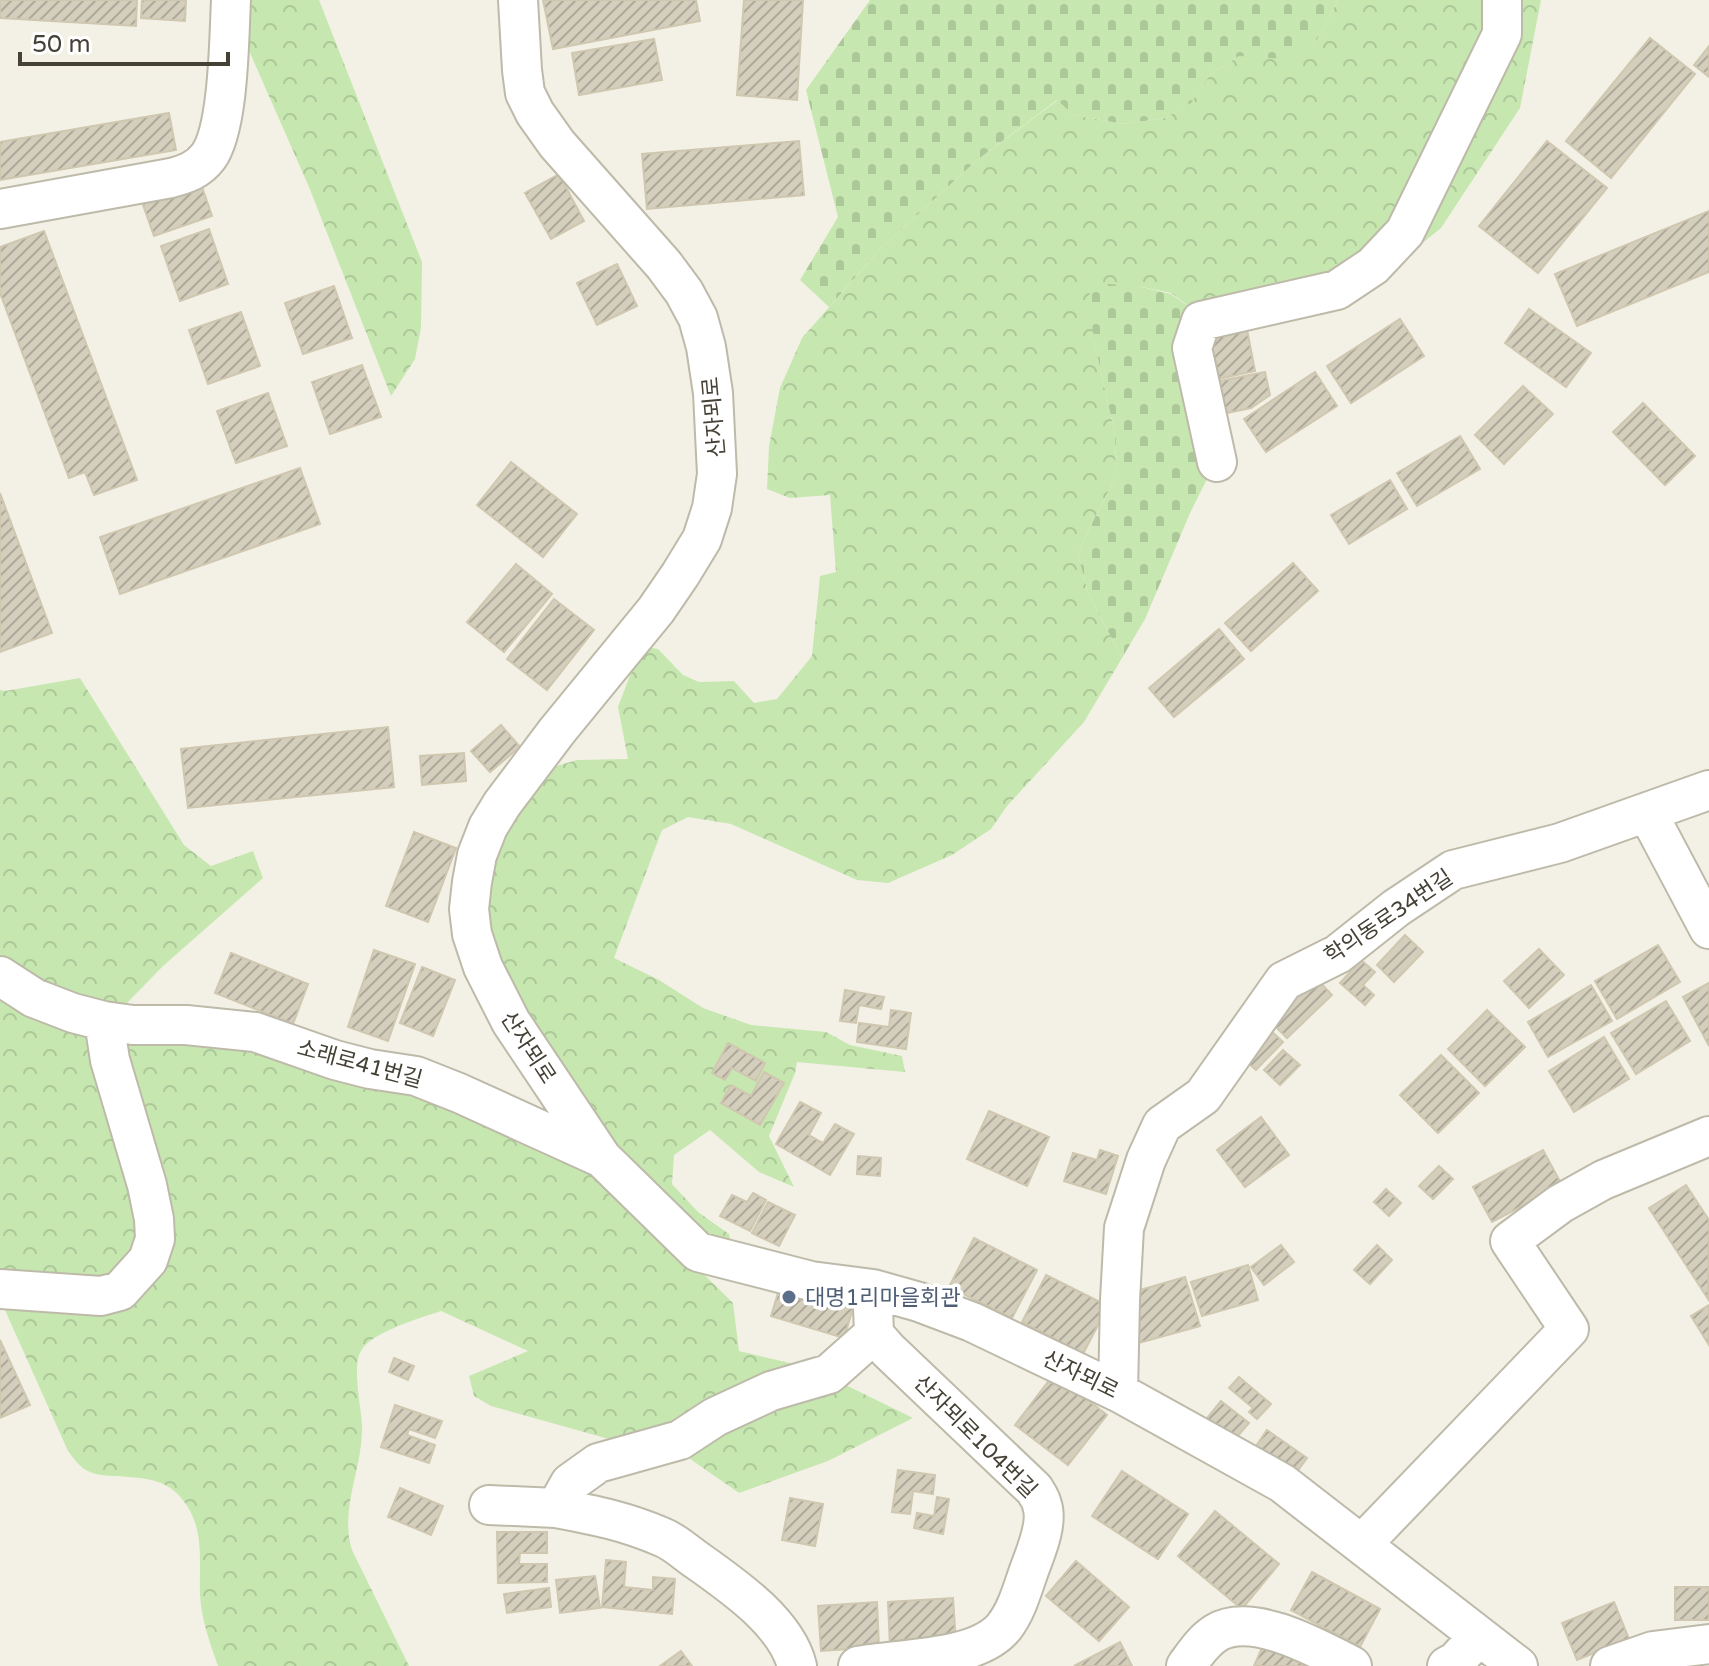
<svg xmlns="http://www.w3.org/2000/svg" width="1709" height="1666" viewBox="0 0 1709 1666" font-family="'Varela Round','Noto Sans KR',sans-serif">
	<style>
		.forest { fill: url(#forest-crowns) }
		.cemetery { fill: url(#cemetery-stones) }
		.building { fill: url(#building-hatch); stroke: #cfc7af; stroke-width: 2 }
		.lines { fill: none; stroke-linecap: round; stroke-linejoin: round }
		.minor-casing { stroke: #bebaa9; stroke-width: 42 }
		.minor { stroke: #fff; stroke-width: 38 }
		.service-dot { fill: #5c6f8a; stroke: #fff; stroke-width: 3 }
		.labels { text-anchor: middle; stroke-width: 7; stroke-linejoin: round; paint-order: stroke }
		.street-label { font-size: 22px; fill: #464136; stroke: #fff }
		.service-label { font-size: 22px; fill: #4e5e75; stroke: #fff; text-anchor: start }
	</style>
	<defs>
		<pattern id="forest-crowns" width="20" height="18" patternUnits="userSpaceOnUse" patternTransform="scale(2)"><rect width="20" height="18" fill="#c7e7b0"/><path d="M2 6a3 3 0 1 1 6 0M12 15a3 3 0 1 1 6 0" fill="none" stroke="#acc798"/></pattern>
		<pattern id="cemetery-stones" width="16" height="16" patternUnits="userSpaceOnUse" patternTransform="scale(2)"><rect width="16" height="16" fill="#c7e7b0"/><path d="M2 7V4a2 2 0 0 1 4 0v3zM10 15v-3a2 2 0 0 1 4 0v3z" fill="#acc798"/></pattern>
		<pattern id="building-hatch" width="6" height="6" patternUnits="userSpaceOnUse" patternTransform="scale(2)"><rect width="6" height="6" fill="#d4cebc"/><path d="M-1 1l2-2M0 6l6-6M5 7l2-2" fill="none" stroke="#aea99a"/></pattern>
	</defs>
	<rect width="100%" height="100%" fill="#f3f1e6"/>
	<path class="forest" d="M 245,0 L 319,0 L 422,262 L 421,328 L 415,359 L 391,396 L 309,187 L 247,46 Z
		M 1338,0 L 1490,0 L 1489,14 L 1448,122 L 1399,212 L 1352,263 L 1291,288 L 1197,312 L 1171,293 L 1137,286 L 1094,341 L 1115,434 L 1116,477 L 1090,527 L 1078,555 L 1088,593 L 1122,658 L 1084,722 L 1007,806 L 991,829 L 952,855 L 888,883 L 857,880 L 731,824 L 688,817 L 662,830 L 614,958 L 659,980 L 703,1008 L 751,1025 L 826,1032 L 850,1045 L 902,1056 L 905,1072 L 797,1062 L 795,1073 L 769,1136 L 794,1187 L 759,1172 L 710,1130 L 674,1155 L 672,1184 L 698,1212 L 729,1234 L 734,1255 L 706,1247 L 618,1160 L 513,1009 L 482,930 L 498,828 L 553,767 L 577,760 L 628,759 L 618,707 L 641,646 L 658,649 L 683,675 L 699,682 L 734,681 L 754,703 L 777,699 L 812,656 L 820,576 L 836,572 L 830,495 L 790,498 L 767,489 L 769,446 L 780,388 L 802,338 L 881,248 L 976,161 L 1058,100 L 1074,115 L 1123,124 L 1165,118 L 1190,103 L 1210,75 L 1239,56 L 1252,56 L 1313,47 Z
		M 1513,0 L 1541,0 L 1520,108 L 1441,228 L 1415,249 Z
		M 80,678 L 184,845 L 211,866 L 253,851 L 263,878 L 163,966 L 96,1035 L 241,1045 L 457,1108 L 591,1163 L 733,1303 L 739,1351 L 811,1368 L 913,1418 L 828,1461 L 739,1493 L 683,1454 L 623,1443 L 491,1406 L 474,1396 L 469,1376 L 528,1351 L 441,1311 C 420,1318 376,1331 363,1348 C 350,1363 362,1408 362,1427 C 363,1468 339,1509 352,1550 L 409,1666 L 218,1666 C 210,1643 201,1619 200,1594 C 199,1565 204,1535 189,1509 C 171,1478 147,1478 114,1476 C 107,1476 97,1475 90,1472 C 80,1468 74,1459 68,1451 L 0,1299 L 0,690 L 5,691 Z"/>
	<path class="cemetery" d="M 870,0 L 1338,0 L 1313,47 L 1286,59 L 1239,56 L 1210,75 L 1191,103 L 1165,118 L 1123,124 L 1074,115 L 1057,100 L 976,161 L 881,248 L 829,307 L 800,280 L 838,217 L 806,90 Z
		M 1093,283 L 1137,286 L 1171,294 L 1197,312 L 1180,340 L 1207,479 L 1191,511 L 1145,619 L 1122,658 L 1088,593 L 1078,555 L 1090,527 L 1116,477 L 1115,434 L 1094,341 L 1089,296 Z"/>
	<path class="building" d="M 0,0 L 137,0 L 136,26 L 0,18 Z
		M 142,0 L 186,0 L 185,21 L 141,18 Z
		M 543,0 L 696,0 L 700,21 L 553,49 Z
		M 744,0 L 803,0 L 797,100 L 737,95 Z
		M 1650,38 L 1695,74 L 1611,178 L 1566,141 Z
		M 654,39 L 662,80 L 579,95 L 572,53 Z
		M 1709,46 L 1709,77 L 1694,65 Z
		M 169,113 L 176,150 L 0,180 L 0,142 Z
		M 799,141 L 804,195 L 647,209 L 642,154 Z
		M 1547,141 L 1607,188 L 1538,273 L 1479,226 Z
		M 559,174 L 584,221 L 551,239 L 525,193 Z
		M 200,181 L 212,216 L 154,236 L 142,202 Z
		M 1709,211 L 1709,272 L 1577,326 L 1555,274 Z
		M 209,229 L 228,284 L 180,301 L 161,246 Z
		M 44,231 L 137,480 L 94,495 L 85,472 L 69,478 L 0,293 L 0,247 Z
		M 617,264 L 637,306 L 597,325 L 577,283 Z
		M 334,286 L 352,338 L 303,354 L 285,303 Z
		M 1529,309 L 1591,353 L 1566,387 L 1505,343 Z
		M 241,312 L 260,366 L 208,384 L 189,330 Z
		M 1245,319 L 1255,371 L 1218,379 L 1211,347 L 1215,336 Z
		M 1400,319 L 1424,356 L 1351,403 L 1327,366 Z
		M 362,365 L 381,417 L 330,434 L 312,382 Z
		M 1265,372 L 1270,395 L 1251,408 L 1222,414 L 1215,382 Z
		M 1315,372 L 1337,406 L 1266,452 L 1244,419 Z
		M 1523,386 L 1553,414 L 1504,464 L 1475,435 Z
		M 268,393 L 287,446 L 236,463 L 217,411 Z
		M 1643,403 L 1695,456 L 1665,485 L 1613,432 Z
		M 1460,436 L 1480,469 L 1417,506 L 1397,473 Z
		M 511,462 L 577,514 L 543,557 L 477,505 Z
		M 300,468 L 320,524 L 120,594 L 100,537 Z
		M 1390,480 L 1407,509 L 1349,544 L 1331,515 Z
		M 0,493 L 52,633 L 0,652 Z
		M 1293,563 L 1318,591 L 1251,651 L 1225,623 Z
		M 516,564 L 552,594 L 504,652 L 467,622 Z
		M 554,599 L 594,630 L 547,690 L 507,659 Z
		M 1219,629 L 1244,659 L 1174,717 L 1149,688 Z
		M 501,725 L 520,747 L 490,772 L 471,751 Z
		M 388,727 L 394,787 L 188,808 L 181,749 Z
		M 464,753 L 466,781 L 422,785 L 420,756 Z
		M 414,832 L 456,848 L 428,922 L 386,906 Z
		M 1405,935 L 1423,952 L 1394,982 L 1377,965 Z
		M 1658,945 L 1680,982 L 1617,1019 L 1595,981 Z
		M 1539,949 L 1564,975 L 1529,1008 L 1504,981 Z
		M 374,950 L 415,964 L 388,1041 L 348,1027 Z
		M 231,953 L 308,984 L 293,1024 L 215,993 Z
		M 1361,960 L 1375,972 L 1363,985 L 1374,995 L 1365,1005 L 1340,983 Z
		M 422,967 L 455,980 L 433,1036 L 400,1023 Z
		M 1313,975 L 1332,995 L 1287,1038 L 1268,1019 Z
		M 1709,983 L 1709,1046 L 1683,997 Z
		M 1591,985 L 1612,1021 L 1548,1057 L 1528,1022 Z
		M 845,990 L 884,997 L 881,1009 L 859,1005 L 856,1023 L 840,1021 Z
		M 1666,1001 L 1690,1041 L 1636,1074 L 1611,1033 Z
		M 891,1010 L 911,1013 L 906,1049 L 857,1042 L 859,1023 L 889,1027 Z
		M 1487,1010 L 1525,1047 L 1485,1086 L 1448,1049 Z
		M 1269,1029 L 1283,1042 L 1256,1070 L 1242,1058 Z
		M 1604,1037 L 1629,1079 L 1574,1112 L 1549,1071 Z
		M 728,1043 L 765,1063 L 756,1081 L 732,1068 L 725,1080 L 712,1073 Z
		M 1283,1050 L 1300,1065 L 1280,1085 L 1264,1070 Z
		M 1441,1055 L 1479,1093 L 1438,1133 L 1400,1095 Z
		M 764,1072 L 784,1083 L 760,1125 L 721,1103 L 731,1085 L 751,1096 Z
		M 800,1102 L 821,1113 L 809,1135 L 823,1143 L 835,1124 L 854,1134 L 830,1175 L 776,1144 Z
		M 989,1111 L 1049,1137 L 1027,1186 L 967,1159 Z
		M 1261,1117 L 1289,1155 L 1245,1187 L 1217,1150 Z
		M 1100,1150 L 1118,1156 L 1106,1194 L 1064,1181 L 1073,1153 L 1097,1160 Z
		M 1543,1150 L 1562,1185 L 1492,1222 L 1473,1187 Z
		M 858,1156 L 881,1158 L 880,1176 L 857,1174 Z
		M 1439,1166 L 1453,1179 L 1433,1199 L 1419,1186 Z
		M 1686,1185 L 1709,1220 L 1708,1299 L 1649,1208 Z
		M 1386,1189 L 1401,1203 L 1389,1216 L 1374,1202 Z
		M 753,1193 L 766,1200 L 750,1231 L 720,1216 L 732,1195 L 747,1202 Z
		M 768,1202 L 795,1215 L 779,1246 L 752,1233 Z
		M 974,1238 L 1037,1270 L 1012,1318 L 949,1287 Z
		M 1281,1245 L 1294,1262 L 1264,1285 L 1251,1267 Z
		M 1377,1245 L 1392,1260 L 1370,1284 L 1354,1270 Z
		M 1248,1265 L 1258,1300 L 1202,1316 L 1191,1282 Z
		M 1046,1275 L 1108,1306 L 1083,1354 L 1022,1322 Z
		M 1185,1277 L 1200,1326 L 1135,1344 L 1128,1318 L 1139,1315 L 1133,1292 Z
		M 781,1283 L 854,1305 L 844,1338 L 771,1316 Z
		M 1709,1305 L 1709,1345 L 1691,1316 Z
		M 0,1340 L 30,1405 L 0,1418 Z
		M 394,1358 L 414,1366 L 408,1380 L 389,1372 Z
		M 1054,1374 L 1107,1415 L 1068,1465 L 1015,1425 Z
		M 1239,1377 L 1271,1404 L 1257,1419 L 1249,1412 L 1253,1408 L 1229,1388 Z
		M 1221,1401 L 1249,1423 L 1230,1445 L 1203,1423 Z
		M 395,1405 L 442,1421 L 435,1438 L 409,1429 L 407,1435 L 435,1445 L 429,1463 L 381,1447 Z
		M 1267,1430 L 1307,1458 L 1294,1476 L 1254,1449 Z
		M 898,1470 L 935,1475 L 933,1494 L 913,1491 L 910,1514 L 892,1512 Z
		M 1122,1471 L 1188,1514 L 1158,1559 L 1092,1516 Z
		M 400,1488 L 443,1506 L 431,1535 L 388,1517 Z
		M 937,1497 L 949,1499 L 943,1534 L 914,1528 L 917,1513 L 934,1516 Z
		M 790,1498 L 823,1504 L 815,1546 L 782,1540 Z
		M 1215,1511 L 1279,1564 L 1242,1609 L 1178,1556 Z
		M 497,1532 L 547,1532 L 547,1553 L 520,1553 L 519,1564 L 547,1564 L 547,1582 L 498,1583 Z
		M 606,1560 L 626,1562 L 624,1587 L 653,1590 L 653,1577 L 675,1579 L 672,1614 L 602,1607 Z
		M 1076,1561 L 1129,1607 L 1099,1641 L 1046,1596 Z
		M 1312,1572 L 1380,1609 L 1360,1647 L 1291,1610 Z
		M 595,1576 L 600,1608 L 560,1613 L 556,1580 Z
		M 1675,1587 L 1709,1587 L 1709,1620 L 1675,1620 Z
		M 549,1588 L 551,1607 L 507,1613 L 504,1594 Z
		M 953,1598 L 956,1643 L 890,1647 L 888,1602 Z
		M 877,1602 L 879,1647 L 821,1651 L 818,1606 Z
		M 1614,1602 L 1629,1639 L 1577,1660 L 1562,1623 Z
		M 1265,1641 L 1325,1666 L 1254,1666 Z
		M 1120,1642 L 1132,1666 L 1074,1666 Z
		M 681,1651 L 692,1666 L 660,1666 Z"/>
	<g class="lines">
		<g class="minor-casing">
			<path id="minor" d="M 518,0 L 522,70 L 525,93 L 535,113 L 557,144 L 664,265 L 684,292 L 698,318 L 706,347 L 713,393 L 717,474 L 712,508 L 702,539 L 680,575 L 656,610 L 557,731 L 502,804 L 488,827 L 477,855 L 472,882 L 469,909 L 472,934 L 483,967 L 511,1022 L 602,1158 L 698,1252 L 811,1281 L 873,1289 L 919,1302 L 972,1322 L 1118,1392 L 1282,1483 L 1518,1666
				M 0,209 L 171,178 C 186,174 198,170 208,157 C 229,129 229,38 231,0
				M 1217,462 L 1192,348 L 1201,321 L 1337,290 L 1373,266 L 1405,232 L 1502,34 L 1502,0
				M 1647,812 L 1709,929
				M 0,976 L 34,998 L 73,1013 L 104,1021 L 133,1025 L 186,1025 L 255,1032 L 335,1060 L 370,1069 L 416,1076 L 459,1093 L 602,1158
				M 0,1289 L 101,1296 L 120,1291 L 148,1260 L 155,1239 L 154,1219 L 147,1185 L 110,1060 L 104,1021
				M 1118,1392 L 1120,1300 L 1124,1228 L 1146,1160 L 1162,1125 L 1203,1096 L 1284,981 L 1338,954 L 1396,908 L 1453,870 L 1560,843 L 1709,790
				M 489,1505 L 556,1508
				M 1362,1544 L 1569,1329 L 1510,1241 L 1560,1204 L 1603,1180 L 1709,1136
				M 797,1666 C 786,1622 733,1586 698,1561 C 686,1553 675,1542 662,1537 C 625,1521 594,1515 556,1508 L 570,1483 L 598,1463 L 680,1440 L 715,1417 L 771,1391 L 829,1374 L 874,1334
				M 858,1666 C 899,1658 976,1661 1004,1627 C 1018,1609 1023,1586 1031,1565 C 1037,1549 1048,1522 1042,1505 C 1041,1499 1037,1494 1034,1489 L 888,1350 L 874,1334 L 873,1307
				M 1186,1666 C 1195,1654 1203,1641 1216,1633 C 1252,1611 1319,1649 1352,1666
				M 1447,1666 L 1456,1661 L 1479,1636
				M 1610,1666 L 1653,1651 L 1709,1644"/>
		</g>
		<use href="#minor" class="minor"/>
	</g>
	<circle class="service-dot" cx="789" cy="1297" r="8"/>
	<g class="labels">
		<g class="street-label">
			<text transform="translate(713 417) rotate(-95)" y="8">산자뫼로</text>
			<text transform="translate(1388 916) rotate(-34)" y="8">학의동로34번길</text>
			<text transform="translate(529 1047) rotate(57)" y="8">산자뫼로</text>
			<text transform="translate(360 1063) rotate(15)" y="8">소래로41번길</text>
			<text transform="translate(1081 1374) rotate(26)" y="8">산자뫼로</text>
			<text transform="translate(976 1436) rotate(45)" y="8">산자뫼로104번길</text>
		</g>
		<g class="service-label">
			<text x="805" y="1305">대명1리마을회관</text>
		</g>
	</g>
	<path d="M20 52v12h208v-12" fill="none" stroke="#464136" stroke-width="4"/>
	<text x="32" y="52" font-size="24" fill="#464136" stroke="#ffffff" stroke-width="6" paint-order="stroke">50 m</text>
</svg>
